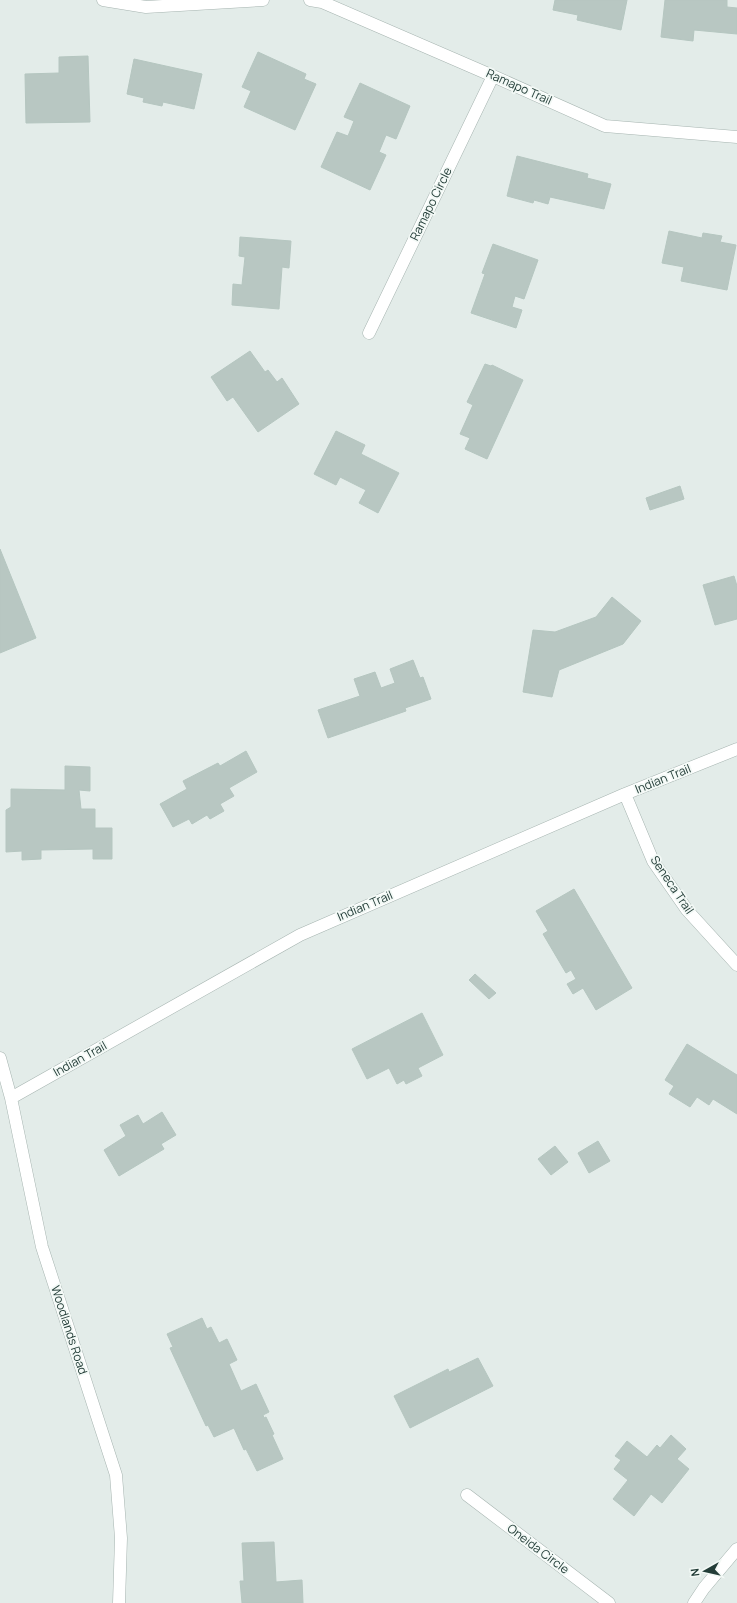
<svg xmlns="http://www.w3.org/2000/svg" width="737" height="1603" viewBox="0 0 737 1603" font-family="Manrope,sans-serif">
	<style>
		.building { fill: #b8c7c2; stroke: #b5c6c0 }
		.lines { fill: none; stroke-linecap: round; stroke-linejoin: round }
		.minor-casing { stroke: #a6b4b0; stroke-width: 13 }
		.minor { stroke: #fff; stroke-width: 12 }
		.labels { text-anchor: middle; stroke-width: 3.5; stroke-linejoin: round; paint-order: stroke }
		.street-label { font-size: 12px; fill: #233d38; stroke: #f3f9f6 }
	</style>
	<rect width="100%" height="100%" fill="#e3ece9"/>
	<path class="building" d="M 555,0 L 627,0 L 621,30 L 577,20 L 578,15 L 553,10 Z
		M 665,0 L 727,0 L 727,7 L 737,8 L 737,34 L 694,30 L 693,41 L 661,37 Z
		M 258,52 L 306,74 L 304,79 L 316,84 L 295,130 L 244,107 L 251,91 L 242,87 Z
		M 88,56 L 90,122 L 26,123 L 25,74 L 59,73 L 59,57 Z
		M 134,59 L 202,74 L 194,109 L 163,102 L 162,106 L 143,102 L 144,98 L 127,94 Z
		M 360,83 L 410,106 L 396,139 L 386,135 L 379,152 L 386,155 L 370,190 L 321,167 L 337,132 L 348,136 L 354,121 L 344,117 Z
		M 517,156 L 588,174 L 587,178 L 611,184 L 604,209 L 550,197 L 548,204 L 534,200 L 533,203 L 507,196 Z
		M 669,231 L 702,238 L 703,233 L 722,236 L 720,242 L 736,245 L 727,290 L 681,281 L 684,267 L 662,263 Z
		M 240,237 L 291,241 L 289,268 L 282,267 L 279,309 L 232,305 L 233,284 L 242,285 L 245,257 L 239,256 Z
		M 493,244 L 538,260 L 524,299 L 515,296 L 512,307 L 522,310 L 516,328 L 471,313 L 485,274 L 482,273 Z
		M 250,351 L 265,372 L 268,370 L 277,382 L 282,378 L 299,404 L 258,432 L 233,397 L 227,401 L 211,377 Z
		M 485,364 L 491,366 L 492,365 L 523,380 L 487,459 L 465,449 L 470,438 L 460,434 L 473,405 L 467,402 Z
		M 336,431 L 365,445 L 361,454 L 399,473 L 378,513 L 359,503 L 366,490 L 340,477 L 336,485 L 314,474 Z
		M 680,486 L 684,499 L 650,510 L 646,498 Z
		M 0,549 L 36,638 L 0,653 Z
		M 734,576 L 737,586 L 737,619 L 715,625 L 703,585 Z
		M 612,597 L 641,621 L 623,644 L 559,670 L 552,697 L 523,692 L 533,630 L 555,632 L 596,617 Z
		M 413,660 L 420,678 L 423,677 L 431,699 L 405,708 L 406,711 L 328,738 L 318,710 L 360,696 L 354,679 L 375,672 L 381,688 L 395,683 L 390,669 Z
		M 246,751 L 257,772 L 229,788 L 234,796 L 220,804 L 224,811 L 210,819 L 207,815 L 192,824 L 189,819 L 173,827 L 160,804 L 187,789 L 183,781 L 218,763 L 220,766 Z
		M 65,766 L 90,767 L 90,791 L 79,790 L 81,809 L 95,809 L 95,828 L 112,828 L 112,859 L 93,859 L 93,849 L 41,850 L 41,859 L 22,860 L 22,851 L 6,852 L 6,810 L 11,807 L 11,789 L 65,790 Z
		M 574,889 L 632,988 L 596,1010 L 583,988 L 573,994 L 567,984 L 576,979 L 571,970 L 566,973 L 543,934 L 548,931 L 536,911 Z
		M 475,974 L 496,993 L 489,999 L 469,980 Z
		M 422,1013 L 443,1055 L 418,1068 L 422,1076 L 406,1084 L 404,1080 L 397,1084 L 389,1068 L 367,1079 L 352,1049 Z
		M 687,1044 L 737,1075 L 737,1114 L 713,1099 L 709,1105 L 697,1097 L 690,1107 L 669,1094 L 674,1086 L 665,1080 Z
		M 162,1112 L 176,1135 L 161,1144 L 164,1149 L 119,1176 L 104,1150 L 126,1136 L 120,1125 L 138,1115 L 143,1124 Z
		M 598,1141 L 610,1161 L 589,1173 L 578,1153 Z
		M 555,1146 L 568,1162 L 551,1175 L 538,1159 Z
		M 202,1318 L 207,1329 L 211,1327 L 219,1343 L 227,1339 L 237,1360 L 229,1364 L 241,1391 L 256,1384 L 269,1412 L 263,1415 L 264,1418 L 266,1417 L 274,1434 L 272,1435 L 283,1459 L 257,1471 L 246,1449 L 244,1450 L 234,1428 L 214,1437 L 208,1425 L 206,1426 L 170,1348 L 173,1347 L 167,1334 Z
		M 478,1358 L 493,1386 L 410,1428 L 394,1396 L 448,1369 L 449,1372 Z
		M 671,1435 L 686,1449 L 677,1459 L 689,1469 L 662,1503 L 651,1494 L 634,1516 L 613,1499 L 628,1480 L 614,1469 L 621,1460 L 615,1456 L 627,1441 L 647,1457 L 657,1445 L 660,1448 Z
		M 274,1542 L 276,1582 L 302,1580 L 303,1603 L 242,1603 L 240,1581 L 244,1581 L 242,1543 Z"/>
	<g class="lines">
		<g class="minor-casing">
			<path id="minor" d="M 103,0 L 146,7 L 263,0
				M 310,0 L 322,2 L 493,76 L 605,126 L 737,137
				M 369,333 L 493,76
				M 625,794 L 653,861 L 687,910 L 737,965
				M 0,1058 L 11,1098 L 42,1247 L 116,1475 L 121,1538 L 119,1603
				M 11,1098 L 300,935 L 625,794 L 737,749
				M 467,1495 L 609,1603
				M 694,1603 L 704,1588 L 737,1549"/>
		</g>
		<use href="#minor" class="minor"/>
	</g>
	<g class="labels">
		<g class="street-label">
			<text transform="translate(519 87) rotate(24)" y="4">Ramapo Trail</text>
			<text transform="translate(431 204) rotate(-64)" y="4">Ramapo Circle</text>
			<text transform="translate(663 779) rotate(-22)" y="4">Indian Trail</text>
			<text transform="translate(672 885) rotate(56)" y="4">Seneca Trail</text>
			<text transform="translate(365 906) rotate(-23)" y="4">Indian Trail</text>
			<text transform="translate(80 1059) rotate(-29)" y="4">Indian Trail</text>
			<text transform="translate(69 1330) rotate(72)" y="4">Woodlands Road</text>
			<text transform="translate(538 1549) rotate(37)" y="4">Oneida Circle</text>
		</g>
	</g>
	<g transform="translate(705 1571) rotate(262)" stroke="#f3f9f6" stroke-width="3" paint-order="stroke">
	<path d="M0-3L7 15L0 10L-7 15Z" fill="#233d38"/>
	<text y="-6" font-size="11" font-weight="bold" text-anchor="middle" fill="#233d38">N</text>
	</g>
</svg>
